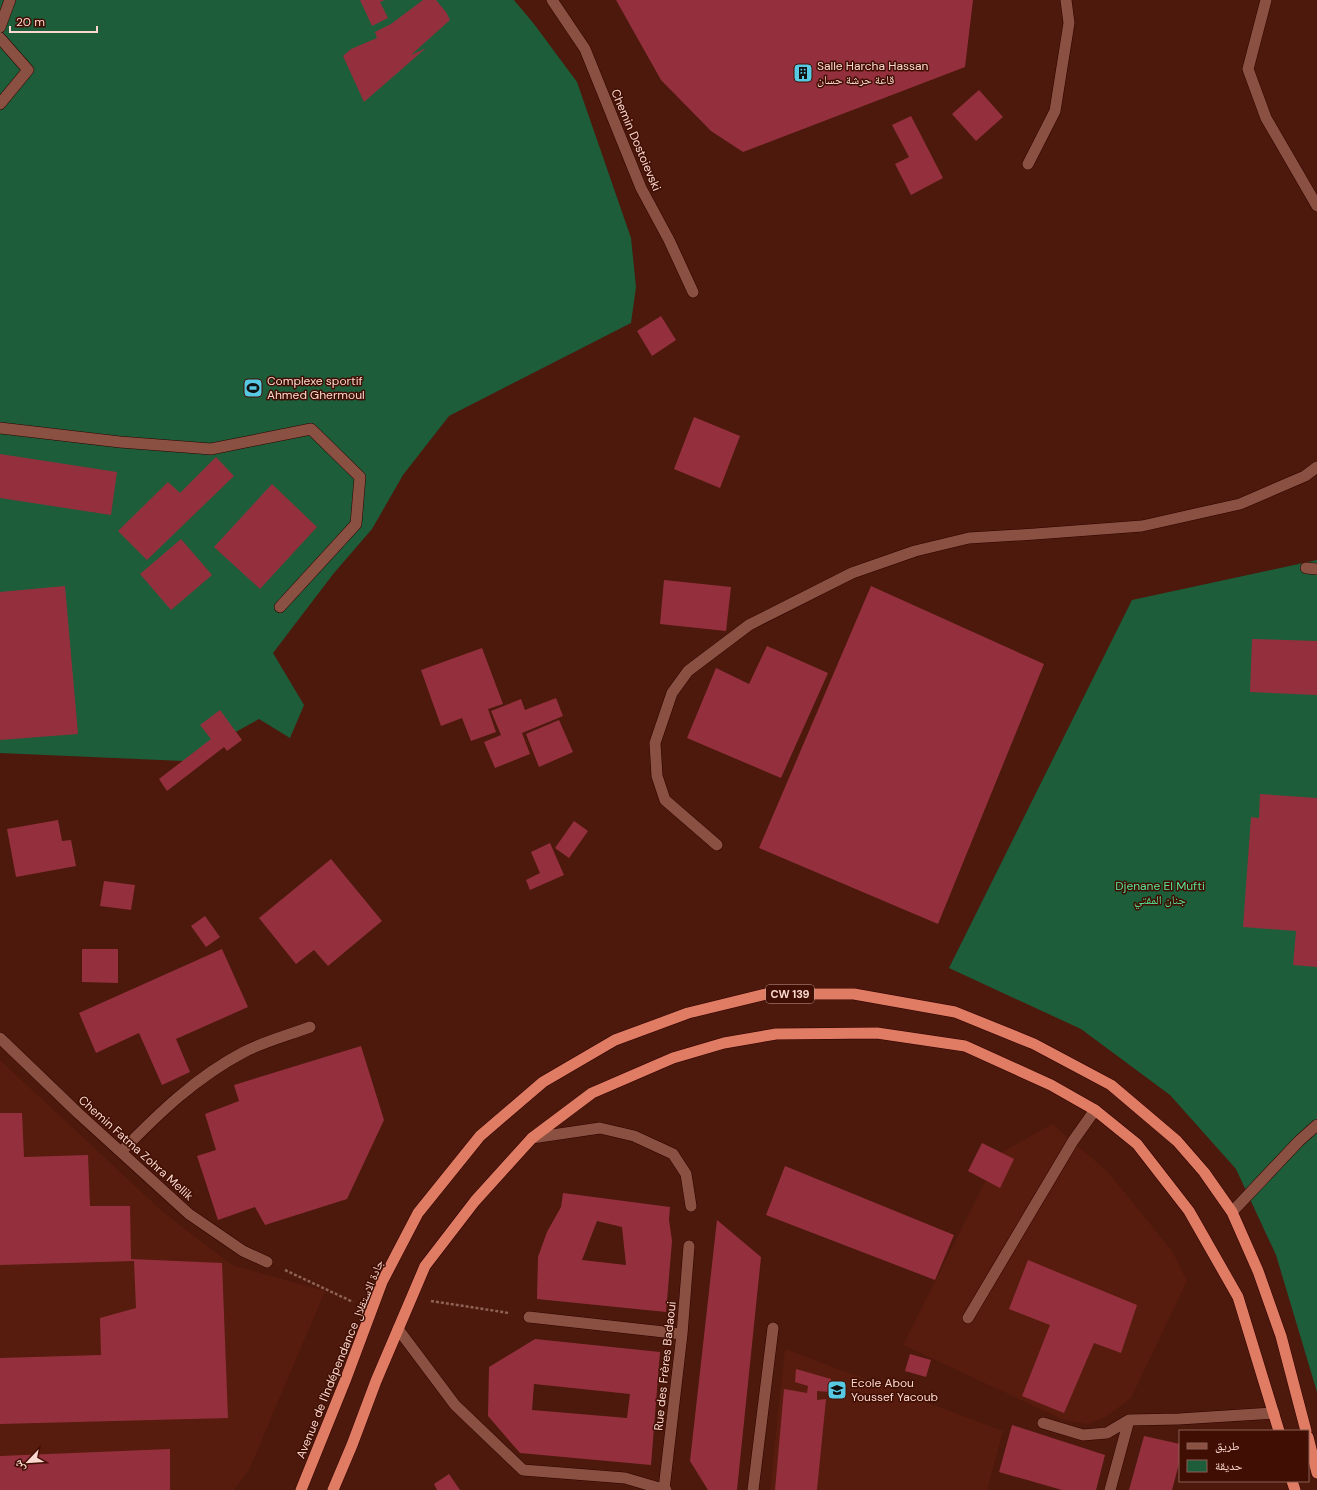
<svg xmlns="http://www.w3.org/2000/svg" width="1317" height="1490" viewBox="0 0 1317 1490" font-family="'DM Sans','Noto Naskh Arabic',sans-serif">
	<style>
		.built { fill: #571c0d }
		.green { fill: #1d5d3a }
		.building { fill: #94303e; fill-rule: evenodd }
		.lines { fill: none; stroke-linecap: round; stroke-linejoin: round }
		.service-casing { stroke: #2f0000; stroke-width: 12 }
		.minor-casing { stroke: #2f0000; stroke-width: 12 }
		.trunk-casing { stroke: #2f0000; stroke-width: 12 }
		.path { stroke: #8f6257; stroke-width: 2.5; stroke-dasharray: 3 2; stroke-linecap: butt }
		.service { stroke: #8a5142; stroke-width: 11 }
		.minor { stroke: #8a5142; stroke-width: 11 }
		.trunk { stroke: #e07c63; stroke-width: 11 }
		.labels { text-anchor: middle; stroke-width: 3; stroke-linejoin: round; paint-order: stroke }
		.shield { fill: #410e03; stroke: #c29b92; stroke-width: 1 }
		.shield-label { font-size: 11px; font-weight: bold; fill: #fad8cf }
		.poi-label { font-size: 12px; fill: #fad8cf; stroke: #410e03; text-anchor: start }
		.street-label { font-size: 12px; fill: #fad8cf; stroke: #410e03 }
		.park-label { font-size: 12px; fill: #57e395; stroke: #410e03 }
	</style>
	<rect width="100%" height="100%" fill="#4c190c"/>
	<path class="built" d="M 0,1060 L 163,1212 L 232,1265 L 325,1291 L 249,1470 L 234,1490 L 0,1490 Z
		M 1052,1124 L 1108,1172 L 1172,1251 L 1187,1281 L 1131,1398 L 1107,1416 L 1088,1424 L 1064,1420 L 903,1345 L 999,1154 Z
		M 785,1349 L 1003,1431 L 987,1490 L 770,1490 Z"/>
	<path class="green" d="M 0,0 L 514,0 L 534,24 L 577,82 L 631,238 L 636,287 L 631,323 L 449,416 L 403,475 L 372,529 L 334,573 L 273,653 L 304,705 L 290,738 L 259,719 L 183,761 L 0,753 Z
		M 1317,560 L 1317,1392 L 1276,1255 L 1236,1169 L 1170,1095 L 1081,1029 L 949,968 L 1132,600 Z"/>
	<path class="building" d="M 360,0 L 385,0 L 380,2 L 388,18 L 372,26 Z
		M 423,0 L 436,0 L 446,12 L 450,20 L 411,55 L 426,48 L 364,102 L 343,56 L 351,49 L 377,38 L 375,32 L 391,24 Z
		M 616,0 L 973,0 L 965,67 L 743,152 L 711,131 L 661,80 Z
		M 979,90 L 1003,117 L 976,141 L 952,114 Z
		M 911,116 L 943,178 L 911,195 L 895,164 L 909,157 L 892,125 Z
		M 661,316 L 676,340 L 652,356 L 637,331 Z
		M 694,417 L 740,436 L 720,488 L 674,469 Z
		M 0,454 L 117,472 L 111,515 L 0,498 Z
		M 216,457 L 234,476 L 147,560 L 118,531 L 168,482 L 180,493 Z
		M 272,484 L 317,527 L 260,589 L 214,547 Z
		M 181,539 L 212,575 L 171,610 L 140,574 Z
		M 664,580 L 731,587 L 726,631 L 660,624 Z
		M 65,586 L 78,734 L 0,740 L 0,592 Z
		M 871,586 L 1044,664 L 938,924 L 759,848 Z
		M 1252,639 L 1317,641 L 1317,695 L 1250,692 Z
		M 767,646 L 828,673 L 781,778 L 687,738 L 716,668 L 749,684 Z
		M 482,648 L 503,704 L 488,709 L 496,732 L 471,741 L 462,718 L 441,726 L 421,670 Z
		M 556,698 L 563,716 L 522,733 L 530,754 L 495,768 L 484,742 L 501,735 L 491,711 L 521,699 L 525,710 Z
		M 220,710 L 242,740 L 227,751 L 224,747 L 167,791 L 159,779 L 211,739 L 200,725 Z
		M 559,720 L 573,752 L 539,767 L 526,734 Z
		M 1260,794 L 1317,798 L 1317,967 L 1293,965 L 1296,931 L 1243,927 L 1251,817 L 1259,818 Z
		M 58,820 L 62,841 L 71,840 L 76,866 L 16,877 L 7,829 Z
		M 574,821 L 588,831 L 569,858 L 555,848 Z
		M 550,843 L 564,875 L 530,890 L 526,880 L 540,873 L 531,852 Z
		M 331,859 L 382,921 L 328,966 L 314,950 L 296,964 L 259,918 Z
		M 104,881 L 135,885 L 131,910 L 100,906 Z
		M 205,916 L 220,937 L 206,947 L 191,926 Z
		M 82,949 L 118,949 L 118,983 L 82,982 Z
		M 222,949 L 248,1007 L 176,1039 L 190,1072 L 162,1085 L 139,1033 L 96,1053 L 79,1013 Z
		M 361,1046 L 384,1120 L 347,1199 L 265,1225 L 255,1207 L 218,1220 L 197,1156 L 216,1150 L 205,1114 L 239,1101 L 234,1085 Z
		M 0,1113 L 22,1113 L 24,1157 L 88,1155 L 90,1206 L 130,1206 L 131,1259 L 222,1263 L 228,1418 L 0,1424 L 0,1358 L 101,1355 L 100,1318 L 136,1308 L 134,1261 L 0,1265 Z
		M 982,1143 L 1014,1159 L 1000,1188 L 968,1171 Z
		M 785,1166 L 954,1235 L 935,1280 L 766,1215 Z
		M 563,1193 L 670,1207 L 669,1220 L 672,1241 L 666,1312 L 537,1299 L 538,1257 L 547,1232 L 561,1207 ZM 597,1221 L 622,1227 L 626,1265 L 582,1260 Z
		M 717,1220 L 761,1257 L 737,1490 L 708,1490 L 690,1461 Z
		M 1028,1260 L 1137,1305 L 1121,1353 L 1094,1343 L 1064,1413 L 1022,1396 L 1050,1325 L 1009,1309 Z
		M 535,1339 L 660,1352 L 651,1465 L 520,1453 L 488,1416 L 489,1367 ZM 534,1384 L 630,1394 L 627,1418 L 532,1410 Z
		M 910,1354 L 931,1360 L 926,1377 L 905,1371 Z
		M 796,1369 L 831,1379 L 830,1392 L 817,1391 L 817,1400 L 826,1399 L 817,1490 L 775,1490 L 784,1389 L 807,1393 L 808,1386 L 795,1382 Z
		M 1012,1425 L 1105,1455 L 1096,1490 L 1062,1490 L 999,1472 Z
		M 1144,1436 L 1180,1444 L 1180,1460 L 1172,1490 L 1129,1490 Z
		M 170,1449 L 170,1490 L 0,1490 L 0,1456 Z
		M 449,1474 L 460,1490 L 437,1490 L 434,1484 Z"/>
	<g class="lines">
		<g class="service-casing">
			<path id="service" d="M 0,27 L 10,0
				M 0,38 L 28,70 L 0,104
				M 1028,164 L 1055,111 L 1069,23 L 1066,0
				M 0,428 L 120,442 L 211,449 L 311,429 L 360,477 L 356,524 L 280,607
				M 1306,568 L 1317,569
				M 1232,1212 L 1299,1141 L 1317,1125"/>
		</g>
		<g class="minor-casing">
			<path id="minor" d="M 552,0 L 585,49 L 641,188 L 669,240 L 693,292
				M 1266,0 L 1248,69 L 1266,118 L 1317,206
				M 717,845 L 665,800 L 657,776 L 655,743 L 672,693 L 688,671 L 749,625 L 852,573 L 915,551 L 969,538 L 1035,534 L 1142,526 L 1240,504 L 1305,476 L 1317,467
				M 0,1038 L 78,1113 L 189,1214 L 243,1251 L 267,1262
				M 532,1138 L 600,1128 L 634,1136 L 673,1154 L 686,1174 L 691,1206
				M 121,1152 C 158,1114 196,1077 244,1052 C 263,1042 289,1035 310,1027
				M 529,1317 L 682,1334
				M 968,1318 L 1073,1141 L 1095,1110
				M 398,1329 L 455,1405 L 523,1470 L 625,1478 L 666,1490
				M 1043,1423 L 1083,1435 L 1107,1433 L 1129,1420 L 1179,1419 L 1274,1413
				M 664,1489 L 682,1334 L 689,1246
				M 753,1490 L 773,1328
				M 1110,1490 L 1129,1420"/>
		</g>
		<g class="trunk-casing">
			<path id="trunk" d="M 1308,1437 L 1317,1473
				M 1292,1481 L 1295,1490
				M 301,1490 L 345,1381 L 382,1282 L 418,1213 L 480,1136 L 543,1082 L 615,1040 L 688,1013 L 766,994 L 854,994 L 955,1012 L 1034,1044 L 1111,1085 L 1177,1141 L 1204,1172 L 1232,1212 L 1258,1271 L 1281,1336 L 1306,1431
				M 333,1490 L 352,1445 L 376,1381 L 425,1266 L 475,1201 L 532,1138 L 592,1093 L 673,1058 L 724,1043 L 776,1034 L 877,1033 L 965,1046 L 1051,1085 L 1095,1110 L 1137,1144 L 1189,1211 L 1238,1297 L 1279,1431"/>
		</g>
		<path class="path" d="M 285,1270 L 353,1302
			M 431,1301 L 509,1313"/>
		<use href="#service" class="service"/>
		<use href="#minor" class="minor"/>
		<use href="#trunk" class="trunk"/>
	</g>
	<defs>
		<g id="building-square" transform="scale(1)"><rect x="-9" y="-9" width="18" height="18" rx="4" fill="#58c9e3" stroke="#410e03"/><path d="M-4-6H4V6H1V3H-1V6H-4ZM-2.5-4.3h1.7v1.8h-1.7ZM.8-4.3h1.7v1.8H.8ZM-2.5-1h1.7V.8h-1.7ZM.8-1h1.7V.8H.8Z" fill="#111"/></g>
		<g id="stadium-square" transform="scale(1)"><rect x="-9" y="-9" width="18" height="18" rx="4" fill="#58c9e3" stroke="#410e03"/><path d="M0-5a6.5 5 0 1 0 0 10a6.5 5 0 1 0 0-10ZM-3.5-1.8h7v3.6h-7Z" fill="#111"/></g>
		<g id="school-square" transform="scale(1)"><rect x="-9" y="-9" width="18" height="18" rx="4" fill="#58c9e3" stroke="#410e03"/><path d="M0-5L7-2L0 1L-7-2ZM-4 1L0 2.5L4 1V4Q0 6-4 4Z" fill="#111"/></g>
	</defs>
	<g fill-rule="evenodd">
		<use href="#building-square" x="803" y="73"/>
		<use href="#stadium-square" x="253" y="388"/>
		<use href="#school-square" x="837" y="1390"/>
	</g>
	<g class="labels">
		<rect class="shield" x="766" y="985" width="48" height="18" rx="3"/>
		<g class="shield-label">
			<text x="790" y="998">CW 139</text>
		</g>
		<g class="poi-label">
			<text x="817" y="70">Salle Harcha Hassan<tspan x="817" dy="14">قاعة حرشة حسان</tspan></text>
			<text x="267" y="385">Complexe sportif<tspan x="267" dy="14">Ahmed Ghermoul</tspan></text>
			<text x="851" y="1387">Ecole Abou<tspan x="851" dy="14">Youssef Yacoub</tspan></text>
		</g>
		<g class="street-label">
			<text transform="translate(636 140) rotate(67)" y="4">Chemin Dostoievski</text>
			<text transform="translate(136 1148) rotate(42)" y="4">Chemin Fatma Zohra Mellik</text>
			<text transform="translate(340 1359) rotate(-68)" y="4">Avenue de l'Indépendance جادة الاستقلال</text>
			<text transform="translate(665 1366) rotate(-84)" y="4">Rue des Frères Badaoui</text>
		</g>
		<g class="park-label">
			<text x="1160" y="890">Djenane El Mufti<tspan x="1160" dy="14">جنان المفتي</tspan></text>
		</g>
	</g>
	<rect x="1179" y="1430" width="130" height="52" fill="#410e03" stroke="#8b5f55"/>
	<rect x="1187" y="1443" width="20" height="6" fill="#8a5142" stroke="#8b5f55"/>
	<text x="1215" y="1450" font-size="12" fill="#fad8cf">طريق</text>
	<rect x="1187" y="1460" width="20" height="12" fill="#1d5d3a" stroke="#8b5f55"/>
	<text x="1215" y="1470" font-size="12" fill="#fad8cf">حديقة</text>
	<g transform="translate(28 1462) rotate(245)" stroke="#410e03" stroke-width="3" paint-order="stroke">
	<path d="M0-3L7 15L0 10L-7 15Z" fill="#fad8cf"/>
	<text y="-6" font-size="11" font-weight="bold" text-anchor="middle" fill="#fad8cf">ش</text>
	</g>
	<path d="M10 26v6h87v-6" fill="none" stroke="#fad8cf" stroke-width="2"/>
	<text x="16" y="26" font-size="12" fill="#fad8cf" stroke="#410e03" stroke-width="3" paint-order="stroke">20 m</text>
</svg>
